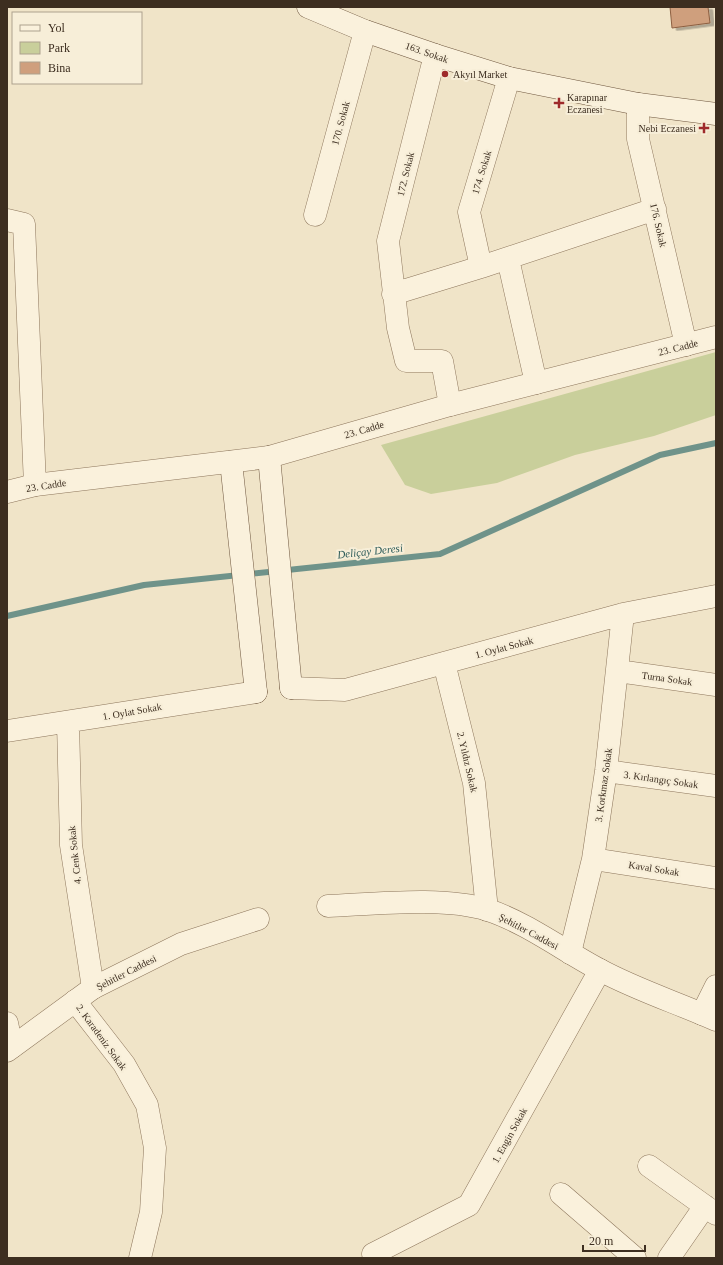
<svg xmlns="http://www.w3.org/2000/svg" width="723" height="1265" viewBox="0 0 723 1265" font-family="'Times New Roman',serif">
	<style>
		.green { fill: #c9cf9b }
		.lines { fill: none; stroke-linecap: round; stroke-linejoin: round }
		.stream { stroke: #6f938a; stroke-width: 6 }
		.building { fill: #cf9f7d; stroke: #8d5f41; filter: url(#shadow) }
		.minor-casing { stroke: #8d765c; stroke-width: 23 }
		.tertiary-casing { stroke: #8d765c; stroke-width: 23 }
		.secondary-casing { stroke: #6f573f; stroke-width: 23 }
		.minor { stroke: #faf1dc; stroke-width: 22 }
		.tertiary { stroke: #faf1dc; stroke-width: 22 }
		.secondary { stroke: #faf1dc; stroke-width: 22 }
		.poi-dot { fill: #9e2a2b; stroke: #f7eed8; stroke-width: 1.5 }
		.labels { text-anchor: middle; stroke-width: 4; stroke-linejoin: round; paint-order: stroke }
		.street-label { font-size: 10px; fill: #3d2e20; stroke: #f7eed8 }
		.poi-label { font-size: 10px; fill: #3d2e20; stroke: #f7eed8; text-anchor: start }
		.water-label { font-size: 11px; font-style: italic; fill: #2f5d5a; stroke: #f7eed8 }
	</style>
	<defs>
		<filter id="shadow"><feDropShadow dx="4.5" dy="2.5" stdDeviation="0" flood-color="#0004"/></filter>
	</defs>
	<rect width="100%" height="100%" fill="#f0e4c8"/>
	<path class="green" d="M 716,352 L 716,415 L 654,436 L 575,455 L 497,483 L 431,494 L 405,485 L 381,445 Z"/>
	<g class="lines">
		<path class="stream" d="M 7,616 L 144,585 L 440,554 L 660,455 L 716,443"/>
	</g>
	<path class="building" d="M 670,7 L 708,7 L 710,23 L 672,28 Z"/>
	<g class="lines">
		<g class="minor-casing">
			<path id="minor" d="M 435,55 L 388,241 L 398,328 L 406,361 L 442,361 L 450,405
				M 638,104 L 638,139 L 686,345
				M 315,215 L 365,31
				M 7,220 L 24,224 L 35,485
				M 508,259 L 536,383
				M 481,267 L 469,212 L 509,78
				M 393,294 L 481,267 L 655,209
				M 444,663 L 474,783 L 487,910
				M 618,671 L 716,685
				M 291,688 L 345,690 L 623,614 L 716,596
				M 68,722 L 71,845 L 93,988
				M 7,731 L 256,692
				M 606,771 L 716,786
				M 593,859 L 716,878
				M 570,953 L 593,859 L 606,771 L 623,614
				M 75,1001 L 124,1064 L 147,1105 L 155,1148 L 151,1212 L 140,1258
				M 702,1014 L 716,986
				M 7,1023 L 12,1047
				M 649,1166 L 716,1214
				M 561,1194 L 635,1258
				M 373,1254 L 469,1205 L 600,970
				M 669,1258 L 705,1206"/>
		</g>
		<g class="tertiary-casing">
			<path id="tertiary" d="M 7,492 L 35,485 L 269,457 L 450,405 L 716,337
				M 328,906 C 374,904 445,896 488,910 C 525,922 564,951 600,970 C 637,990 678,1003 716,1020
				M 7,1051 L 93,988 L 181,944 L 258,919"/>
		</g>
		<g class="secondary-casing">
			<path id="secondary" d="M 308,7 L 365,31 L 435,55 L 509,78 L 638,104 L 716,114
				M 269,457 L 291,688
				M 231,462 L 256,692"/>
		</g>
		<use href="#minor" class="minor"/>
		<use href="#tertiary" class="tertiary"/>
		<use href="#secondary" class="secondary"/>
	</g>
	<g class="poi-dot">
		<circle cx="445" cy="74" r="4"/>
		<path d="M557 97h4v4h4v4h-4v4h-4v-4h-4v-4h4z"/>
		<path d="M702 122h4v4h4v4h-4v4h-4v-4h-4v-4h4z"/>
	</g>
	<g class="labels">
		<g class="street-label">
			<text transform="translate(427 52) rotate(19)" y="4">163. Sokak</text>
			<text transform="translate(340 123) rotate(-75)" y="4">170. Sokak</text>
			<text transform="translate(481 172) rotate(-73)" y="4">174. Sokak</text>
			<text transform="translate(405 174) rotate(-76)" y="4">172. Sokak</text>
			<text transform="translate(659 225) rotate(77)" y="4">176. Sokak</text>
			<text transform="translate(678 347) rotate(-14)" y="4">23. Cadde</text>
			<text transform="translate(364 429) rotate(-16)" y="4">23. Cadde</text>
			<text transform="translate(46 485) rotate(-9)" y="4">23. Cadde</text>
			<text transform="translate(504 647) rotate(-15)" y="4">1. Oylat Sokak</text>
			<text transform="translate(667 678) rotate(8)" y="4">Turna Sokak</text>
			<text transform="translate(132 711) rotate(-10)" y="4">1. Oylat Sokak</text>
			<text transform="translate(468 762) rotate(77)" y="4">2. Yıldız Sokak</text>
			<text transform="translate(661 779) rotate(8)" y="4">3. Kırlangıç Sokak</text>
			<text transform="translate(603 785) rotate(-82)" y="4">3. Korkmaz Sokak</text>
			<text transform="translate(74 855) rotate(-96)" y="4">4. Cenk Sokak</text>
			<text transform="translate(654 868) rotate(9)" y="4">Kaval Sokak</text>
			<text transform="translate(529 931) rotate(28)" y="4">Şehitler Caddesi</text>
			<text transform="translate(126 972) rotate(-27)" y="4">Şehitler Caddesi</text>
			<text transform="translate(102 1037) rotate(54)" y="4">2. Karadeniz Sokak</text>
			<text transform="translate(509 1135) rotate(-61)" y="4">1. Engin Sokak</text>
		</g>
		<g class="poi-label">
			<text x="453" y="78">Akyıl Market</text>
			<text x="567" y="101">Karapınar<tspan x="567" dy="12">Eczanesi</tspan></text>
			<text x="696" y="132" text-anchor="end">Nebi Eczanesi</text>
		</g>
		<g class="water-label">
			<text transform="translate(370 551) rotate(-6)" y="4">Deliçay Deresi</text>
		</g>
	</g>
	<rect width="723" height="1265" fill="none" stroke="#3d2e20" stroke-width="16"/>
	<rect x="12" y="12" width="130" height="72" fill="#f7eed8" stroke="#ada18e"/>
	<rect x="20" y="25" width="20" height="6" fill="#faf1dc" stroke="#ada18e"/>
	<text x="48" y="32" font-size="12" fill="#3d2e20">Yol</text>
	<rect x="20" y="42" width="20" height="12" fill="#c9cf9b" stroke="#ada18e"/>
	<text x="48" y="52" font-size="12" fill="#3d2e20">Park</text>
	<rect x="20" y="62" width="20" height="12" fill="#cf9f7d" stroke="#ada18e"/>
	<text x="48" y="72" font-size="12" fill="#3d2e20">Bina</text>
	<path d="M583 1245v6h62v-6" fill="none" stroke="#3d2e20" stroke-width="2"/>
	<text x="589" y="1245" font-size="12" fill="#3d2e20" stroke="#f7eed8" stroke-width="3" paint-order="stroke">20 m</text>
</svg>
